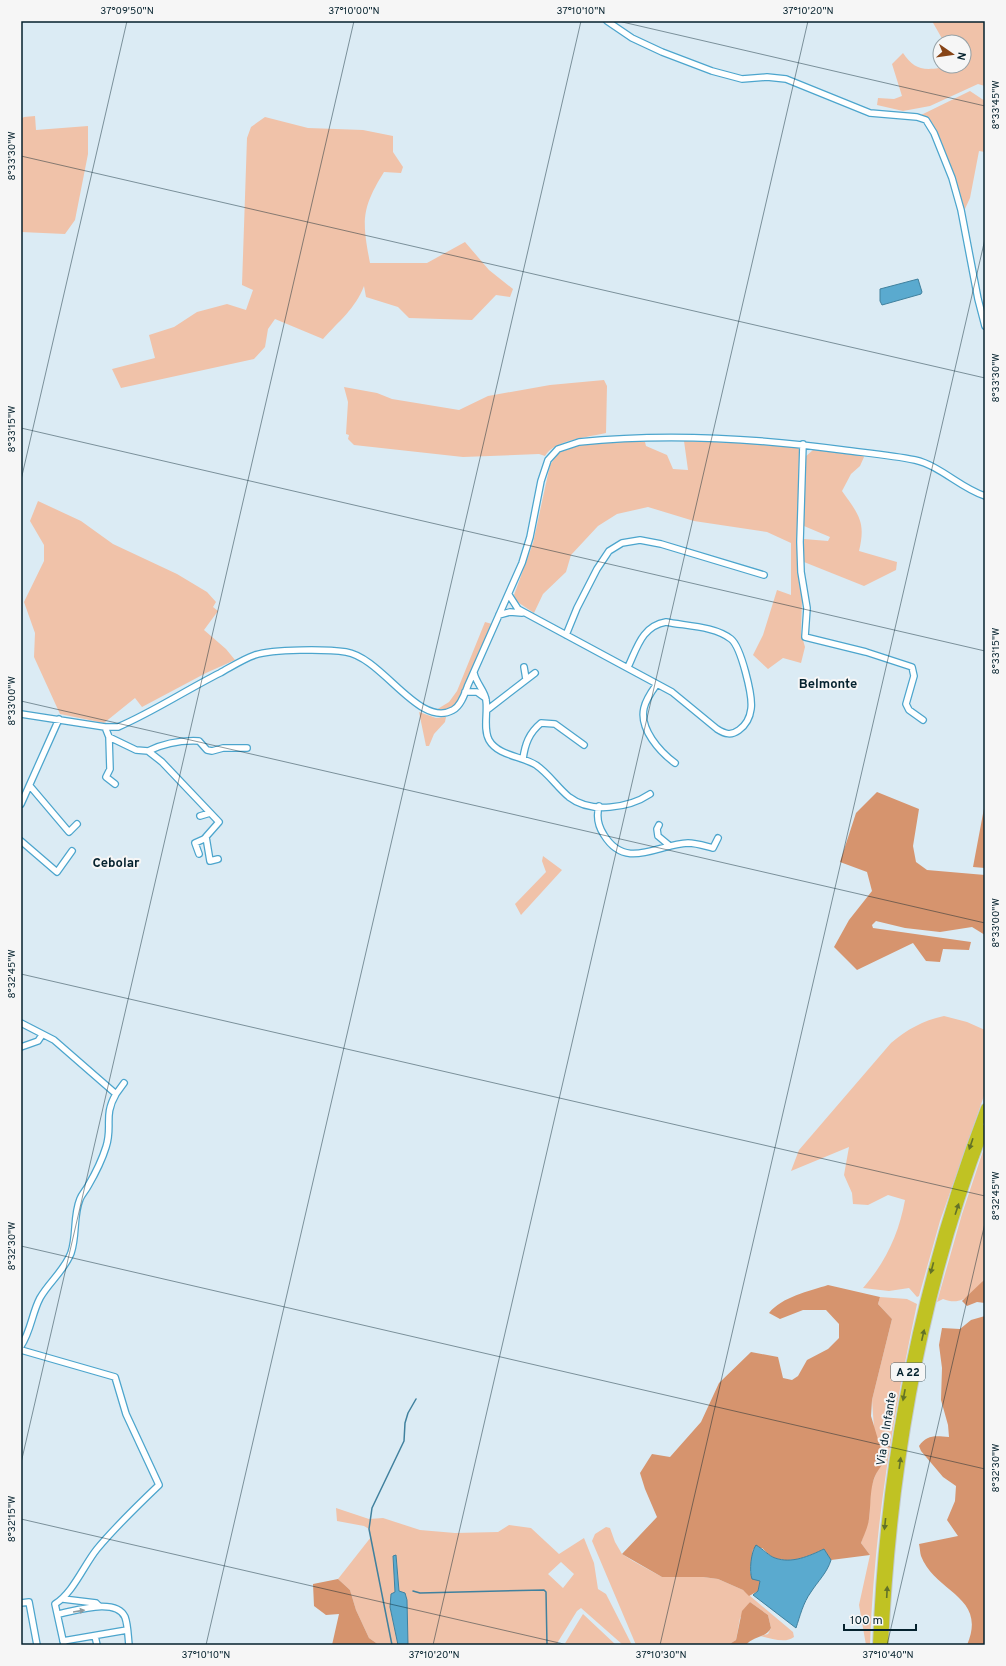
<svg xmlns="http://www.w3.org/2000/svg" width="1006" height="1666" viewBox="0 0 1006 1666" font-family="Overpass,sans-serif">
	<style>
		.green { fill: #f0c2a9; fill-rule: evenodd }
		.forest { fill: #d6946e }
		.water { fill: #5aaacf; stroke: #40819e }
		.lines { fill: none; stroke-linecap: round; stroke-linejoin: round }
		.stream { stroke: #40819e; stroke-width: 1.5 }
		.minor-casing { stroke: #4ca5cd; stroke-width: 8 }
		.highway-casing { stroke: #c3cacd; stroke-width: 10 }
		.minor { stroke: #fff; stroke-width: 5.5 }
		.highway { stroke: #c0c223; stroke-width: 8 }
		.oneway { fill: #627228 }
		.oneway2 { fill: #8e9ba0 }
		.ticks { fill: none; stroke: #04212d; stroke-width: 1; stroke-opacity: 0.45 }
		.labels { text-anchor: middle; stroke-width: 4; stroke-linejoin: round; paint-order: stroke }
		.shield { fill: #f6f6f6; stroke: #4d6169; stroke-width: 1 }
		.shield-label { font-size: 11px; font-weight: bold; fill: #04212d }
		.street-label { font-size: 12px; fill: #04212d; stroke: #f6f6f6 }
		.neighbourhood-label { font-size: 13px; font-weight: bold; fill: #04212d; stroke: #f6f6f6 }
		.neatline { fill: none; stroke: #04212d; stroke-width: 1.5 }
		.ticks-label { font-size: 10px; text-anchor: middle; fill: #04212d }
	</style>
	<rect width="100%" height="100%" fill="#dbebf4"/>
	<path class="green" d="M 932,21 L 985,21 L 985,86 L 978,84 L 930,106 L 903,111 L 877,105 L 878,98 L 894,99 L 902,96 L 892,64 L 903,53 C 913,67 920,71 939,68 L 940,65 L 964,66 L 964,42 L 944,42 Z
		M 970,91 L 985,101 L 985,152 L 979,151 L 970,198 L 964,211 L 955,177 L 932,124 L 921,115 Z
		M 35,116 L 36,130 L 88,126 L 88,154 L 75,220 L 65,234 L 21,232 L 21,119 L 24,117 Z
		M 265,117 L 308,128 L 363,130 L 393,136 L 393,152 L 403,167 L 401,173 L 384,172 C 361,209 362,221 370,263 L 427,263 L 465,242 L 489,270 L 513,289 L 510,297 L 496,295 L 472,320 L 409,318 L 398,307 L 366,297 L 364,286 C 355,309 339,321 323,339 L 275,319 L 268,329 L 265,347 L 254,359 L 121,388 L 112,369 L 155,358 L 149,335 L 174,327 L 197,312 L 227,304 L 246,310 L 253,290 L 242,285 L 247,138 L 251,127 Z
		M 604,380 L 607,386 L 606,433 C 589,437 554,440 545,456 L 539,454 L 463,457 L 354,445 L 348,439 L 349,435 L 346,434 L 348,402 L 344,387 L 377,393 L 392,399 L 459,410 L 488,396 L 550,385 Z
		M 684,441 L 795,445 L 799,449 L 798,570 L 802,599 L 801,633 L 805,647 L 801,663 L 783,658 L 768,669 L 753,655 L 763,635 L 777,590 L 791,595 L 791,543 L 767,532 L 694,521 L 648,507 L 617,514 L 598,526 L 571,555 L 566,572 L 543,594 L 534,613 L 516,601 L 514,595 L 533,543 L 550,465 L 559,452 L 576,446 L 604,442 L 645,442 L 646,446 L 667,455 L 673,469 L 688,470 Z
		M 813,450 L 862,454 L 864,457 L 860,466 L 851,474 L 842,491 C 859,515 866,522 859,551 L 897,562 L 896,570 L 864,586 L 804,562 L 804,539 L 828,541 L 830,537 L 804,526 L 805,457 Z
		M 38,501 L 81,521 L 113,544 L 177,574 L 207,592 L 216,602 L 213,607 L 218,611 L 204,630 L 226,649 L 235,660 L 206,673 L 142,707 L 135,698 L 104,723 L 60,714 L 34,657 L 35,633 L 24,602 L 44,561 L 44,545 L 30,521 Z
		M 485,622 L 492,624 L 459,700 C 452,709 447,711 436,710 L 449,702 L 457,691 Z
		M 419,712 L 436,718 L 446,717 L 445,722 L 434,734 L 429,746 L 426,746 Z
		M 543,856 L 562,870 L 521,915 L 515,904 L 546,872 L 542,861 Z
		M 944,1016 L 967,1022 L 985,1030 L 985,1093 L 940,1221 L 919,1296 L 917,1297 L 909,1288 L 889,1291 L 863,1288 C 886,1262 899,1233 905,1200 L 888,1195 L 868,1205 L 853,1204 L 852,1193 L 844,1175 L 849,1147 L 791,1171 L 799,1150 L 891,1043 C 908,1029 922,1021 944,1016 Z
		M 985,1145 L 985,1279 C 972,1293 963,1307 943,1299 L 937,1302 L 962,1214 Z
		M 880,1297 L 907,1299 L 917,1304 C 893,1417 874,1529 870,1645 L 866,1645 L 859,1605 L 870,1555 L 861,1543 L 869,1519 L 871,1487 L 877,1471 L 872,1400 L 892,1319 L 878,1304 Z
		M 336,1508 L 369,1519 L 383,1518 L 420,1530 L 455,1533 L 498,1532 L 509,1525 L 531,1528 L 559,1554 L 584,1538 L 594,1563 L 598,1589 L 606,1594 L 632,1645 L 623,1645 L 581,1608 L 577,1611 L 556,1645 L 408,1645 L 407,1600 L 399,1591 L 396,1555 L 393,1556 L 395,1592 L 390,1607 L 398,1645 L 379,1645 L 369,1638 L 356,1610 L 350,1590 L 338,1579 L 371,1537 L 369,1529 L 364,1526 L 337,1521 ZM 561,1562 L 574,1574 L 563,1588 L 548,1574 Z
		M 606,1527 L 610,1528 L 615,1542 L 622,1554 L 633,1561 L 662,1577 L 703,1577 L 718,1579 L 743,1590 L 793,1632 L 794,1637 C 785,1644 771,1638 760,1636 L 768,1634 L 771,1628 L 768,1615 L 750,1602 L 740,1618 L 736,1640 L 728,1645 L 636,1645 L 592,1541 L 595,1534 Z
		M 583,1614 L 616,1645 L 564,1645 Z"/>
	<path class="forest" d="M 877,792 L 919,809 L 913,846 L 916,862 L 927,870 L 985,875 L 985,935 L 972,927 L 940,932 L 905,928 L 876,921 L 872,925 L 873,928 L 971,942 L 969,950 L 943,949 L 940,962 L 926,961 L 913,943 L 857,970 L 834,947 L 849,920 L 872,891 L 867,872 L 840,862 L 856,813 Z
		M 985,803 L 985,868 L 973,867 Z
		M 985,1279 L 985,1303 L 977,1302 L 967,1306 L 962,1301 Z
		M 828,1285 L 880,1297 L 878,1304 L 892,1319 L 872,1400 L 871,1416 L 882,1453 L 883,1464 C 868,1480 872,1499 869,1519 C 868,1527 864,1535 861,1543 L 870,1555 L 831,1560 L 824,1549 C 809,1556 792,1564 775,1558 C 770,1557 766,1551 762,1548 L 753,1549 L 750,1573 L 760,1581 L 758,1591 L 749,1596 L 743,1590 L 718,1579 L 703,1577 L 662,1577 L 622,1554 L 657,1517 L 645,1489 L 640,1473 L 652,1454 L 670,1457 L 701,1422 L 719,1383 L 751,1352 L 778,1357 L 783,1378 L 792,1380 L 798,1376 L 807,1360 L 828,1349 L 839,1338 L 839,1324 L 826,1310 L 803,1310 L 780,1319 L 769,1313 C 782,1297 809,1291 828,1285 Z
		M 985,1316 L 985,1645 L 967,1645 C 988,1596 935,1593 921,1556 C 920,1553 920,1548 919,1544 L 958,1536 L 947,1520 L 955,1501 L 956,1486 L 943,1477 L 921,1451 L 919,1446 C 927,1434 936,1436 949,1437 L 948,1425 L 941,1400 L 942,1368 L 939,1345 L 942,1328 L 960,1329 L 971,1320 Z
		M 338,1579 L 350,1590 L 356,1610 L 369,1638 L 379,1645 L 332,1645 L 339,1614 L 326,1615 L 314,1606 L 313,1584 Z
		M 750,1602 L 768,1615 L 771,1628 C 766,1638 753,1636 746,1645 L 728,1645 L 736,1640 L 742,1611 Z"/>
	<path class="water" d="M 918,279 L 922,292 L 921,294 L 882,305 L 880,301 L 880,289 Z
		M 756,1545 C 763,1549 769,1556 775,1558 C 792,1564 809,1556 824,1549 L 831,1560 C 827,1573 818,1581 811,1592 C 803,1603 800,1616 796,1628 L 753,1595 L 758,1591 L 760,1581 L 752,1579 C 749,1571 751,1552 756,1545 Z
		M 396,1555 L 399,1591 L 405,1593 L 407,1600 L 408,1645 L 398,1645 L 390,1607 L 391,1594 L 395,1592 L 393,1556 Z"/>
	<g class="lines">
		<path class="stream" d="M 413,1591 L 420,1593 L 544,1590 L 546,1592 L 547,1645
			M 392,1645 L 369,1529 L 372,1508 L 404,1441 L 405,1423 L 408,1413 L 416,1399"/>
		<g class="minor-casing">
			<path id="minor" d="M 607,21 L 632,38 L 662,52 L 712,71 L 742,79 L 767,77 L 786,79 L 870,113 L 917,117 L 926,120 L 934,133 L 952,178 L 961,210 L 978,299 L 985,326
				M 803,444 L 800,542 L 801,572 L 807,608 L 805,637 L 866,652 L 912,667 L 914,676 L 906,704 L 909,710 L 923,720
				M 509,595 L 518,609 L 672,692 L 717,729 C 725,734 731,736 739,730 C 746,725 750,717 751,709 C 753,696 741,647 731,639 C 715,626 686,626 666,622 C 642,626 637,648 628,667
				M 499,615 L 510,612 L 522,613
				M 566,635 L 577,608 L 597,569 L 609,551 L 622,543 L 640,540 L 661,544 L 764,575
				M 524,667 L 526,679
				M 474,673 C 476,683 485,691 486,700 C 488,712 483,729 489,740 C 498,756 522,756 536,765 C 549,774 557,787 569,797 C 591,814 629,808 650,794
				M 657,684 C 652,691 646,699 644,708 C 639,729 660,752 675,763
				M 465,692 L 477,692 L 484,697
				M 487,710 L 535,673
				M 21,714 L 105,727 L 118,727 C 153,712 186,690 220,673 C 231,667 243,659 255,655 C 273,649 327,649 346,652 C 383,658 419,729 453,710 C 461,706 465,693 468,685 L 522,563 L 530,537 L 541,481 L 548,460 L 558,449 L 579,442 C 667,433 755,438 843,450 C 866,453 891,455 915,460 C 941,466 960,488 985,496
				M 105,727 L 109,737 L 136,750 L 148,751 L 162,762 L 219,822 L 204,839 L 195,843 L 199,854
				M 109,737 L 110,769 L 106,777 L 115,784
				M 148,751 C 165,743 180,740 199,741 L 207,750 L 212,751 L 223,748 L 247,748
				M 523,759 C 525,744 529,733 541,723 L 555,724 L 584,745
				M 30,786 L 69,832 L 77,824
				M 21,804 L 59,719
				M 599,806 C 596,817 598,826 604,835 C 626,871 658,844 688,843 C 696,843 705,846 713,848 L 718,838
				M 200,816 L 210,813
				M 659,825 L 657,829 L 658,836 L 670,846
				M 206,837 L 210,861 L 218,859
				M 21,841 L 57,872 L 72,851
				M 21,1023 L 54,1040 L 116,1094 L 124,1083
				M 21,1047 L 38,1041 L 42,1035
				M 21,1346 C 31,1331 32,1313 40,1298 C 49,1282 64,1271 71,1253 C 77,1235 73,1216 80,1199 C 82,1194 86,1190 88,1186 C 95,1174 102,1160 106,1147 C 113,1126 103,1116 116,1094
				M 21,1350 L 115,1377 L 126,1414 L 159,1485 C 138,1505 116,1526 97,1549 C 84,1565 73,1593 55,1604 L 64,1645
				M 63,1599 L 96,1603 L 99,1606
				M 21,1603 L 29,1602 L 37,1645
				M 58,1614 C 75,1611 116,1597 125,1617 C 128,1625 128,1637 129,1645
				M 95,1636 L 97,1645
				M 63,1641 L 127,1630"/>
		</g>
		<g class="highway-casing">
			<path id="highway" d="M 877,1645 C 884,1461 919,1280 985,1108
				M 884,1645 C 892,1468 922,1295 985,1129"/>
		</g>
		<use href="#minor" class="minor"/>
		<use href="#highway" class="highway"/>
	</g>
	<defs><path id="oneway-solid" d="M-6-.8H1V-3.2L6.5 0L1 3.2V.8H-6Z"/></defs>
	<g class="oneway">
		<use href="#oneway-solid" transform="translate(971 1144) rotate(109)"/>
		<use href="#oneway-solid" transform="translate(957 1209) rotate(-72)"/>
		<use href="#oneway-solid" transform="translate(932 1268) rotate(105)"/>
		<use href="#oneway-solid" transform="translate(923 1335) rotate(-77)"/>
		<use href="#oneway-solid" transform="translate(904 1395) rotate(101)"/>
		<use href="#oneway-solid" transform="translate(900 1463) rotate(-82)"/>
		<use href="#oneway-solid" transform="translate(885 1524) rotate(96)"/>
		<use href="#oneway-solid" transform="translate(887 1592) rotate(-87)"/>
	</g>
	<use class="oneway2" href="#oneway-solid" transform="translate(79 1611) rotate(-9)"/>
	<path class="ticks" d="M 618,21 L 985,106M 21,156 L 985,378M 21,428 L 985,651M 21,480 L 127,21M 21,701 L 985,923M 21,974 L 985,1196M 21,1246 L 985,1469M 21,1463 L 354,21M 21,1519 L 568,1645M 206,1645 L 581,21M 433,1645 L 808,21M 660,1645 L 985,239M 887,1645 L 985,1223"/>
	<g class="labels">
		<rect class="shield" x="891" y="1363" width="34" height="18" rx="3"/>
		<g class="shield-label">
			<text x="908" y="1376">A 22</text>
		</g>
		<g class="street-label">
			<text transform="translate(886 1429) rotate(-81)" y="4">Via do Infante</text>
		</g>
		<g class="neighbourhood-label">
			<text x="828" y="688">Belmonte</text>
			<text x="116" y="867">Cebolar</text>
		</g>
	</g>
	<rect width="1006" height="1666" fill="none" stroke="#f6f6f6" stroke-width="44"/>
	<g transform="translate(952 54) rotate(103)"><circle r="19" fill="#f6f6f6" stroke="#95a1a6"/>
	<path d="M0-3L7 15L0 10L-7 15Z" fill="#874416"/>
	<text y="-6" font-size="11" font-weight="bold" text-anchor="middle" fill="#04212d">N</text>
	</g>
	<path d="M844 1624v6h72v-6" fill="none" stroke="#04212d" stroke-width="2"/>
	<text x="850" y="1624" font-size="12" fill="#04212d" stroke="#f6f6f6" stroke-width="3" paint-order="stroke">100 m</text>
	<rect x="22" y="22" width="962" height="1622" class="neatline"/>
	<g class="ticks-label">
		<text x="127" y="14">37°09'50"N</text>
		<text x="354" y="14">37°10'00"N</text>
		<text x="581" y="14">37°10'10"N</text>
		<text x="808" y="14">37°10'20"N</text>
		<text transform="translate(995 105) rotate(-90)" y="4">8°33'45"W</text>
		<text transform="translate(11 156) rotate(-90)" y="4">8°33'30"W</text>
		<text transform="translate(995 378) rotate(-90)" y="4">8°33'30"W</text>
		<text transform="translate(11 429) rotate(-90)" y="4">8°33'15"W</text>
		<text transform="translate(995 651) rotate(-90)" y="4">8°33'15"W</text>
		<text transform="translate(11 701) rotate(-90)" y="4">8°33'00"W</text>
		<text transform="translate(995 923) rotate(-90)" y="4">8°33'00"W</text>
		<text transform="translate(11 974) rotate(-90)" y="4">8°32'45"W</text>
		<text transform="translate(995 1196) rotate(-90)" y="4">8°32'45"W</text>
		<text transform="translate(11 1246) rotate(-90)" y="4">8°32'30"W</text>
		<text transform="translate(995 1468) rotate(-90)" y="4">8°32'30"W</text>
		<text transform="translate(11 1519) rotate(-90)" y="4">8°32'15"W</text>
		<text x="206" y="1658">37°10'10"N</text>
		<text x="434" y="1658">37°10'20"N</text>
		<text x="661" y="1658">37°10'30"N</text>
		<text x="888" y="1658">37°10'40"N</text>
	</g>
</svg>
